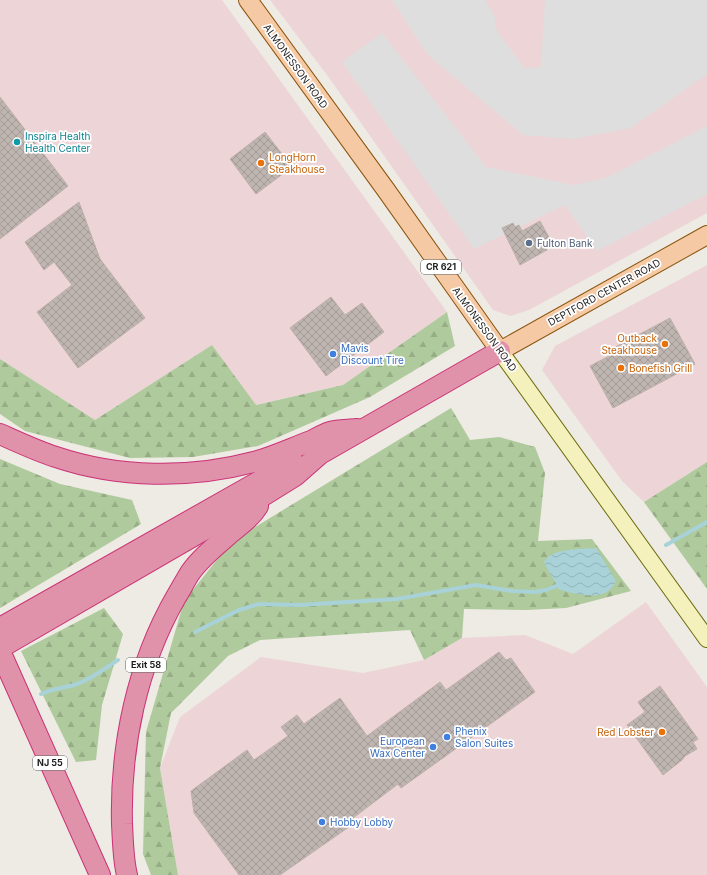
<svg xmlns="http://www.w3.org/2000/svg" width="707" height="875" font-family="Inter,sans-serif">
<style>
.commercial{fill:#edd5d7}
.forest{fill:url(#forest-firs)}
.parking{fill:#dedede}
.water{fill:url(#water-waves)}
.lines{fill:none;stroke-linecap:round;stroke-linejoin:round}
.stream{stroke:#a8d2d8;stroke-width:4}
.building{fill:url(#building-cross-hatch);stroke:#beafa8}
.secondary-casing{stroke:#6c6c0e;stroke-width:18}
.primary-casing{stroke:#8b540c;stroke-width:20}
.highway-casing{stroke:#cb3277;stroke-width:22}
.secondary{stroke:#f4f1bc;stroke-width:16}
.primary{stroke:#f4c9a3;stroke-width:18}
.highway{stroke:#df92a9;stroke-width:20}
.culture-dot{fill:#0f9aa8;stroke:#fff;stroke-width:1.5}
.food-dot{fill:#e8710a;stroke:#fff;stroke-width:1.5}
.service-dot{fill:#5c6f8a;stroke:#fff;stroke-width:1.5}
.shop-dot{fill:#3f7fe0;stroke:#fff;stroke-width:1.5}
.labels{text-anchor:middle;stroke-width:3.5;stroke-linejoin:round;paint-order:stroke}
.shield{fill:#fff;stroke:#626262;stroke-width:1}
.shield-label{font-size:9px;font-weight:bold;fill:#1e1e1e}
.street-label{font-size:10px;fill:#1e1e1e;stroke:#fff}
.culture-label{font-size:10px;fill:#0d838f;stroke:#fff;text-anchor:start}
.food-label{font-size:10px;fill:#c56008;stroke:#fff;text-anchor:start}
.service-label{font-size:10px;fill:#4e5e75;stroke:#fff;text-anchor:start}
.shop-label{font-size:10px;fill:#366cbe;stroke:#fff;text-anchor:start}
</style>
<defs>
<pattern id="forest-firs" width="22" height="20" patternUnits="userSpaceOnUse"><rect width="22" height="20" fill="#afca9c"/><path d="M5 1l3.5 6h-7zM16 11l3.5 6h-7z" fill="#96ad86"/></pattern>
<pattern id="water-waves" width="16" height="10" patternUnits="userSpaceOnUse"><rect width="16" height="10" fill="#a8d2d8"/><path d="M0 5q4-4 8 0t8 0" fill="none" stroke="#90b4b9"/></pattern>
<pattern id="building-cross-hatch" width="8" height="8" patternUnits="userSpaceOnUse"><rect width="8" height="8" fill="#beb5b1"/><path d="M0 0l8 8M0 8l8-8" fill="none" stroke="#a39b98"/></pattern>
</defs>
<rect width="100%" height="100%" fill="#eeeae4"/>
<!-- commercial -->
<g class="commercial">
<polygon points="0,0 222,0 447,312 343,385 255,405 212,345 95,420 0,359"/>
<polygon points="270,0 707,0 707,213 529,310 510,316 493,310 327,75"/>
<polygon points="707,265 707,462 644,502 622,481 542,370 555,346"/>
<polygon points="646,602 707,687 707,875 178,875 160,768 180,717 261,657 363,673 424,660 462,638 525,635 573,654"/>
</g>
<!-- forest -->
<g class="forest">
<polygon points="447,312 455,346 370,397 258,446 193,457 130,458 25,431 0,414 0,359 95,420 212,345 256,405 343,385"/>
<polygon points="451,408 470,440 499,437 535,447 545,473 538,541 592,539 631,591 566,608 526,610 464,609 462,638 424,660 410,630 260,640 228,656 171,713 160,768 178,875 151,875 143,854 146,732 184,601 232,541"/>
<polygon points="0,459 60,484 132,500 141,524 0,608"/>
<polygon points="707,462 707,589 644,502"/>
<polygon points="104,608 123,634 102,705 96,760 76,762 21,651"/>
</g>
<!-- parking -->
<g class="parking">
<polygon points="392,0 485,0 494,14 497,31 524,68 541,67 545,0 707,0 707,74 631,128 573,139 523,135 428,55"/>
<polygon points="382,33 486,167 573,185 606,178 707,126 707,194 597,251 565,205 474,249 342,62"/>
</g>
<!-- water -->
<path class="water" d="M596,548l20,33c-2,4 -5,8 -8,10 -11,9 -38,2 -50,-2 -3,-10 -10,-17 -14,-27 7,-14 37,-13 52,-14z"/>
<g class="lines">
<!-- stream -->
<g class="stream">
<polyline points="666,545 707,522"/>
<polyline points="195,632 239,610 259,604 299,605 397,599 476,585 512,591 535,592 546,590 561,584"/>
<path d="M41,694c11,-5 22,-6 33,-9 16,-5 30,-16 44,-25"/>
</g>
</g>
<!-- building -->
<g class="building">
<polygon points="0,97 68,186 0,239"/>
<polygon points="265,132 292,167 256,194 230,159"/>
<polygon points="79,202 100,259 145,318 78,368 37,312 72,285 54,262 44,270 25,242"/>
<polygon points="540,221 551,241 545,245 547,250 520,265 502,228 513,223 515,227 519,225 522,231"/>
<polygon points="331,297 345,315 362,303 384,332 326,376 290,328"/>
<polygon points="670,318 695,364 613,408 590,366 611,355 608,351"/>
<polygon points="499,652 506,660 511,658 535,692 401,788 398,784 353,818 356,822 280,875 239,875 194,813 191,791 247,750 254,760 288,736 281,727 297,715 304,724 340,698 367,736 440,682 446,690"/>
<polygon points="660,686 698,739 693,742 697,749 685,756 682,760 663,775 627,725 645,712 638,702"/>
</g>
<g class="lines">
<defs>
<polyline id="secondary" points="500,351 707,639"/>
<polyline id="primary" points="248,0 386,190 500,351 707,235"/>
<g id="highway">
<path d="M0,434c18,8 37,17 56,23 62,21 134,22 198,5 19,-5 38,-14 57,-21 6,-3 12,-7 19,-9 8,-2 19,-2 27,-3"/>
<polyline points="0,628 288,465 294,463"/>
<polyline points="0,648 266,494 295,476 320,454 500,351"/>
<polyline points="0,651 100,875"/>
<path d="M127,875c-4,-16 -4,-34 -5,-51 -2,-78 15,-159 54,-227 5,-8 9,-16 14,-24 11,-16 28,-29 43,-42 10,-8 19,-15 25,-25"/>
</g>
</defs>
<!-- secondary casing -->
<use href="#secondary" class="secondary-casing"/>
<!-- primary casing -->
<use href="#primary" class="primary-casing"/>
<!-- highway casing -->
<use href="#highway" class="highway-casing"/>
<!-- secondary -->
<use href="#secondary" class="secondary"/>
<!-- primary -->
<use href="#primary" class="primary"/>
<!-- highway -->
<use href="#highway" class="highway"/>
</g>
<!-- markers -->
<circle class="culture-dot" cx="17" cy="142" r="4"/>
<g class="food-dot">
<circle cx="261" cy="163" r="4"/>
<circle cx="665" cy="344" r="4"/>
<circle cx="621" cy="368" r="4"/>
<circle cx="662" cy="732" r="4"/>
</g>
<circle class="service-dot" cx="529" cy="243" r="4"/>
<g class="shop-dot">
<circle cx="333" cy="354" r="4"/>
<circle cx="447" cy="737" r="4"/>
<circle cx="433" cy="747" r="4"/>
<circle cx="322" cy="822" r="4"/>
</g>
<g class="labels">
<!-- shield labels -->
<g class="shield">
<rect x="421" y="260" width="40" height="14" rx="3"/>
<rect x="126" y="658" width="40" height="14" rx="3"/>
<rect x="33" y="756" width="34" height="14" rx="3"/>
</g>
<g class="shield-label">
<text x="441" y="270">CR 621</text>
<text x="146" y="668">Exit 58</text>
<text x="50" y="766">NJ 55</text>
</g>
<!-- street labels -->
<g class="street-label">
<text transform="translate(296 66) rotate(54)" y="4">ALMONESSON ROAD</text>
<text transform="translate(604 292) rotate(-29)" y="4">DEPTFORD CENTER ROAD</text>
<text transform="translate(485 329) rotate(54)" y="4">ALMONESSON ROAD</text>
</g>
<!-- culture labels -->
<g class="culture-label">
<text x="25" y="140">Inspira Health<tspan x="25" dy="12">Health Center</tspan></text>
</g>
<!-- food labels -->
<g class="food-label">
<text x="269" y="161">LongHorn<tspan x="269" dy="12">Steakhouse</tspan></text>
<text x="657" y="342" text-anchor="end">Outback<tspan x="657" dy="12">Steakhouse</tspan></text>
<text x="629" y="372">Bonefish Grill</text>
<text x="654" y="736" text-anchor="end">Red Lobster</text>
</g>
<!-- service labels -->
<g class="service-label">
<text x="537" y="247">Fulton Bank</text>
</g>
<!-- shop labels -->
<g class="shop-label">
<text x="341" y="352">Mavis<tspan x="341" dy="12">Discount Tire</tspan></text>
<text x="455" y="735">Phenix<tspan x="455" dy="12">Salon Suites</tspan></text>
<text x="425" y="745" text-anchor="end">European<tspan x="425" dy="12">Wax Center</tspan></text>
<text x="330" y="826">Hobby Lobby</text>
</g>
</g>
</svg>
